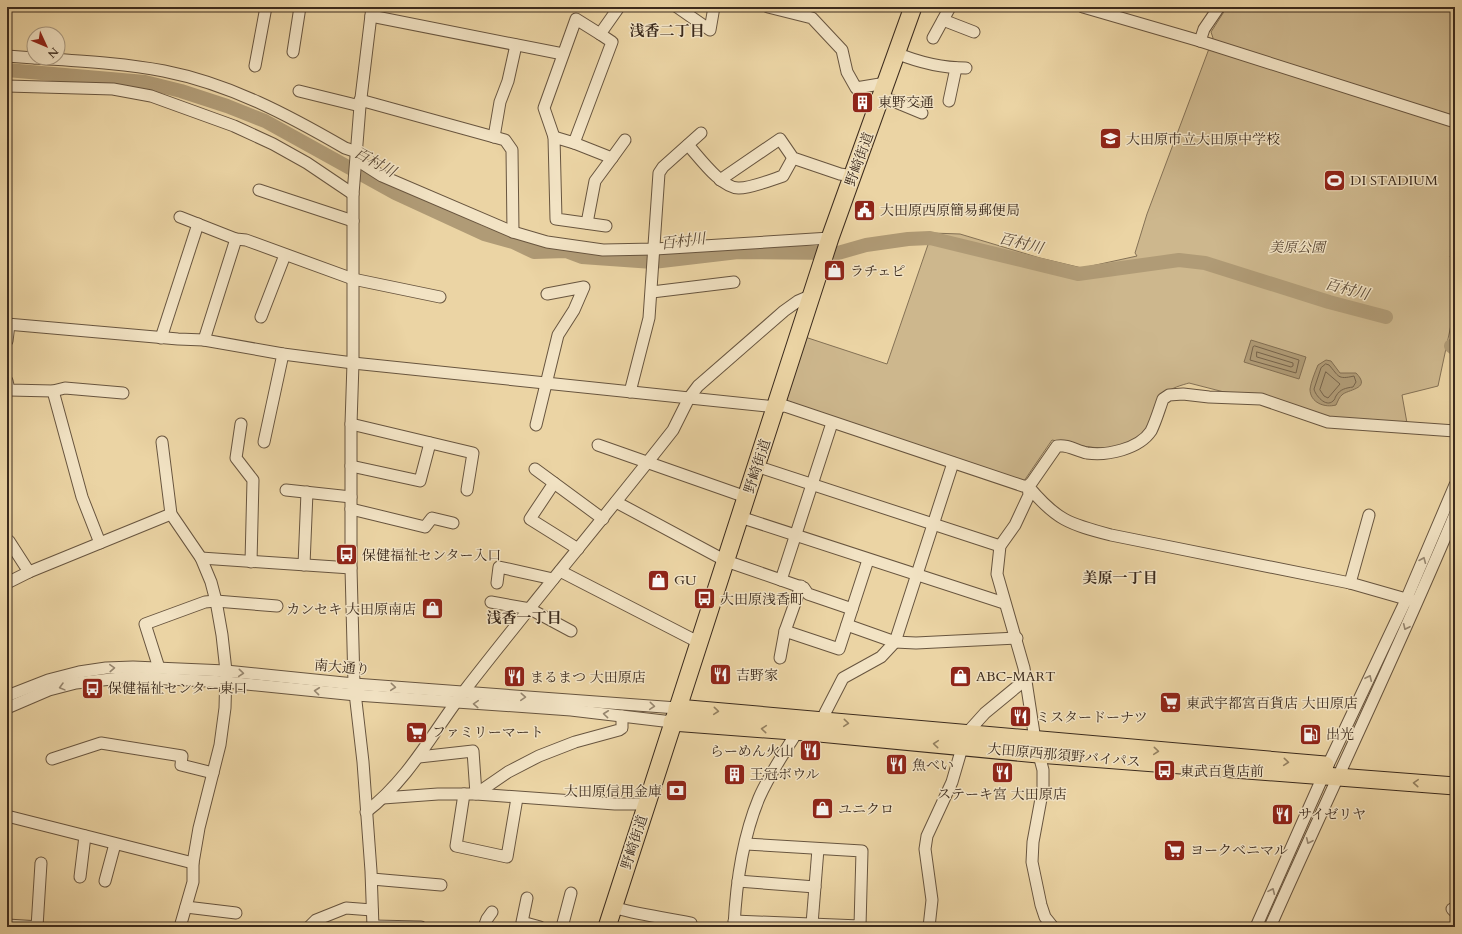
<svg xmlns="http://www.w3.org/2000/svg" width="1462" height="934" font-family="Cardo,'Noto Serif JP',serif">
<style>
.green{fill:#cdb78d;stroke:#847155}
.water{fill:#b09b76;stroke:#826e52}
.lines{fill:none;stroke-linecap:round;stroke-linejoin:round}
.shore{stroke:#76634a;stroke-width:1}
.river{stroke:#b09b76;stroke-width:14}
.minor-casing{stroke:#68553f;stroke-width:13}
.highway-casing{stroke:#3c2b1d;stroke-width:19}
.minor{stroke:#f2e3c4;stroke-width:11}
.highway{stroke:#ebd4a4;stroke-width:17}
.oneway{stroke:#978770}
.oneway2{stroke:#948060}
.labels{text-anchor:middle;stroke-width:3;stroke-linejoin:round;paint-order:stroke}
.poi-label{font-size:14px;fill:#3c2b1d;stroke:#f2e3c4;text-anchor:start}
.street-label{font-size:14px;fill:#3c2b1d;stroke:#f2e3c4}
.park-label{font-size:14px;font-style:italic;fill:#594733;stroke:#f2e3c4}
.neighbourhood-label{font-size:15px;font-weight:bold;fill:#3c2b1d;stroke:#f2e3c4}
.water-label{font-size:15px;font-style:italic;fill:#594733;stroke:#f2e3c4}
</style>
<rect width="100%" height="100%" fill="#ebd4a4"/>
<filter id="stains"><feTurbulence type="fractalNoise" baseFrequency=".005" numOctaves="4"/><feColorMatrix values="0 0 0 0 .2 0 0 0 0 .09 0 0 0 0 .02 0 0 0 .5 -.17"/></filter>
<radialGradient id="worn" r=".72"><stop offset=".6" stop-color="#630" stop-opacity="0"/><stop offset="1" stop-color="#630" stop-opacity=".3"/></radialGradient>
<!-- green -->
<path class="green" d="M1227,7h228v240l-5,10 5,3v46l-17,80 -36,9 5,28 -78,-4 -140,-36c-7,2 -18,5 -23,10 -9,10 -13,26 -21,37 -23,28 -64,16 -93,10l-28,41h-5l-234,-81 20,-63 82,27 45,-131 28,1 80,24 42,10 55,-12 -2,-3 12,-39 66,-176 -2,-6z"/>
<!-- water -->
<g class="water">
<polygon points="1251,340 1306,357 1299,379 1244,362"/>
<path d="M1326,360l5,1 9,12h16c15,15 -5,16 -13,21 -4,3 -5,7 -7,11 -11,3 -26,-2 -26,-16 1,-7 5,-17 8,-24z"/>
</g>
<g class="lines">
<!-- shore -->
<g class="shore">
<polygon points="1255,346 1299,360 1296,373 1250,360 1253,347"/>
<polygon points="1257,352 1293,363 1293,366 1291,367 1257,357"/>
<path d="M1326,364l3,1c10,11 8,15 25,11l2,6 -3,5c-7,1 -13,2 -17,9 -1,1 -1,4 -3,5 -7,7 -18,-6 -19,-12l7,-21z"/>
<polygon points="1326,372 1340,384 1328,398 1324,396 1320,390"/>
</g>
<!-- river -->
<g class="river">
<polyline points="7,70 145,82 181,91 227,106 265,121 395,193 484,234 513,242 534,252 566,251 582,257 653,262 738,252 838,253 866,245 908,239 930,238 1078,274 1179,260 1205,263 1329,302 1386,317"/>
<polyline points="1451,346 1455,349"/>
</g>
<defs>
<g id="minor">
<polyline points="372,7 360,106 353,194 353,363 351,424 351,568 354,684 363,762 371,871 373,927"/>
<polyline points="677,7 710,30 714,7"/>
<polyline points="768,7 812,18 842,50 847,72 856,88 886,83"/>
<polyline points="1083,7 1200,41 1455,122"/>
<polyline points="371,16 563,54"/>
<polyline points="943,20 974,32"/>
<polyline points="933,38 950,7"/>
<polyline points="1200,41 1204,29 1219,7"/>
<polyline points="293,52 300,7"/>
<path d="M896,53c22,9 46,15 70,15"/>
<polyline points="7,56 34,58"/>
<path d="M35,58c43,3 87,5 129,13 66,13 124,44 181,77l12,4"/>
<polyline points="255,66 266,7"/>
<polyline points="7,86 113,89 151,96 234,126 273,144 307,163 353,194"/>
<polyline points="299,91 360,106"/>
<polyline points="881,96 922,113"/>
<polyline points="360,100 505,140 512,150 513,232"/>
<polyline points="949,101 956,68"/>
<polyline points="494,137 500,102 508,81 516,45"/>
<polyline points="554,137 544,108 576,19 600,34"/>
<polyline points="574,143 612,158 595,181 587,223"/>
<path d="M688,145c11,12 34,44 51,43 12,0 32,-8 44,-12l10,-18"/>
<polyline points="612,158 625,140"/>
<polyline points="357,160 382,176 513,232 547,242 603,250 655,249 830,238"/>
<polyline points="720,180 780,139 793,158 840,174 853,176"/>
<polyline points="259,190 353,221"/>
<polyline points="180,217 236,239 246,240 353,279 440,297"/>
<polyline points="606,226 556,219 554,137 574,143 612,42 600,34 619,7"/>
<polyline points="652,292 734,282"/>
<polyline points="261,317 285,255"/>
<path d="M7,324l171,15 26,1 79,14 70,9 423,44 9,-1 238,80h5l4,-4 25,-36c10,-2 20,5 30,7 20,3 52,-4 64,-22 5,-10 8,-21 12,-32l6,-4 14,-1 26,3 52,2 67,23 127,9"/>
<polyline points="161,338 198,224"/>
<polyline points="204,340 236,239"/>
<polyline points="7,341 9,324"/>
<polyline points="7,381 9,390 53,391 65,388 123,393"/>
<polyline points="53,391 82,497 100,543"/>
<polyline points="630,392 649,318 659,173 663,167 701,133"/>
<polyline points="241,424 236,458 253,480 251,562"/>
<polyline points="351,424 473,453 467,490"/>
<polyline points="536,425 558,335 574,310 584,287 547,294"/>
<polyline points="162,442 171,514 201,558 211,582 216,601 222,635 226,671 225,708 220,745 199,828 193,863 193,882 180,927"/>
<polyline points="264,442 283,354"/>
<polyline points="598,445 746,497"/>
<polyline points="351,466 420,481 430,443"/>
<polyline points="756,466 1000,546"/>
<polyline points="535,469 603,519"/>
<polyline points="554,483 530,519 578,549"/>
<polyline points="1028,486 1029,495 1015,525 1000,546 997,574 1024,668 1035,740 1043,770 1043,788 1033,842 1032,862 1041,905 1045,917 1053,927"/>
<path d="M1028,486c28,34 41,38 83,49l239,48 63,18"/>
<polyline points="286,490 351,497"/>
<polyline points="616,502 726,561 804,588 808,594 852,609"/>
<polyline points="351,509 425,527 432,518 453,523"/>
<polyline points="740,517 1004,603"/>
<polyline points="9,541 29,572"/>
<polyline points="201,558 351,568"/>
<polyline points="304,565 307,492"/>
<polyline points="560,571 698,642"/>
<polyline points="781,580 832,423"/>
<polyline points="7,583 29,572 171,514"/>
<polyline points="497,583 499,567 553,579"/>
<polyline points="1350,583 1369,515"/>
<polyline points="491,602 530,609 571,631"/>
<polyline points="847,625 895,642 916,643 1017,638"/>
<polyline points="785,631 839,649 868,560"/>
<polyline points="780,658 785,631 801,586"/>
<polyline points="159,668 145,624 205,602 216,601 277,606"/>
<polyline points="7,696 48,680 79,672 106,668 133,667 226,671 354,684 677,708"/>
<polyline points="7,708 49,690 76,683 129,677 226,682 356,695 571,710 672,722"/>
<polyline points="824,721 825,713 843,678 881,657 895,642 953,463"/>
<polyline points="419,757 473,751 476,794 615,804 646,804"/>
<polyline points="52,759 101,743 182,756 181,765 213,773"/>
<polyline points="464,794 456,846 507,857 517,798"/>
<polyline points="383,798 438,794 476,794 508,772 539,756 575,742 619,730 622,728 622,716"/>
<path d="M366,812c44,-34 66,-79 99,-122 68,-88 140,-173 208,-260l16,-32 9,-12 86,-75 14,-10 14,-6"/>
<polyline points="7,816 193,863"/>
<polyline points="80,877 85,836"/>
<polyline points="372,879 441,885"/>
<polyline points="105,881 115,844"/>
<polyline points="738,881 815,887"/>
<polyline points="527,898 522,922 540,927"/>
<polyline points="186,907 236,913"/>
<path d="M613,907c25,8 51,10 78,16"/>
<polyline points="1452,909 1455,912"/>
<polyline points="734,921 860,926 862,851 746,844"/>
<polyline points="812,924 818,849"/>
<polyline points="7,925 40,927"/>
<polyline points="373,926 421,927"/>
<polyline points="37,927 41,863"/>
<polyline points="309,927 316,920 346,908 372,910"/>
<polyline points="484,927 487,919 492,912"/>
<polyline points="562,927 571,893"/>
<path d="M734,927c2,-43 8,-88 25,-129 10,-23 25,-45 38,-66"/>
<polyline points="929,927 932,900 925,849 927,836 952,782 966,734 985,713 1025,680"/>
<polyline points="1256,927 1328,765 1406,600 1455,485"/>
<path d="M1270,927c61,-138 127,-274 185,-413"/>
</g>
<g id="highway">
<polyline points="677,708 1325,765"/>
<polyline points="672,722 819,733 1038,754 1455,786"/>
<polyline points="607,927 830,238 913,7"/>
</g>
</defs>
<!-- minor casing -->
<use href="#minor" class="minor-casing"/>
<!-- highway casing -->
<use href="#highway" class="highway-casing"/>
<!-- minor -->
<use href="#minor" class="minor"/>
<!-- highway -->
<use href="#highway" class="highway"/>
</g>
<!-- one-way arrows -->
<defs><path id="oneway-chevron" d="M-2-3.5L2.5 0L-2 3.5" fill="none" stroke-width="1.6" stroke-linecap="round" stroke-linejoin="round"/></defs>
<g class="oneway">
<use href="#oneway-chevron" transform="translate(1423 560) rotate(-67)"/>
<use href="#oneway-chevron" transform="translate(1406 627) rotate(115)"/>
<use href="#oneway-chevron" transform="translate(112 668) rotate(-3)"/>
<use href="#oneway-chevron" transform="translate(241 673) rotate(5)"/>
<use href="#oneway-chevron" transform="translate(1369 678) rotate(-65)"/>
<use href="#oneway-chevron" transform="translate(62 687) rotate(165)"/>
<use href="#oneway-chevron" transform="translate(393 687) rotate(5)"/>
<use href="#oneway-chevron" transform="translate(317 691) rotate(-174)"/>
<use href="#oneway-chevron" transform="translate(523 697) rotate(4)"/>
<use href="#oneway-chevron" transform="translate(476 704) rotate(-176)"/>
<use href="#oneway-chevron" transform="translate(652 706) rotate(5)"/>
<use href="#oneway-chevron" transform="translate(606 714) rotate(-174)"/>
<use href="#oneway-chevron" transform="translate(1309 841) rotate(115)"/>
<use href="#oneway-chevron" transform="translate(1272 891) rotate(-66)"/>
</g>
<g class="oneway2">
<use href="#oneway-chevron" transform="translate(716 711) rotate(5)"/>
<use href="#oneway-chevron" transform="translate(846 723) rotate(5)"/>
<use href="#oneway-chevron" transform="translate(764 729) rotate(-175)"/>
<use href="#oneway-chevron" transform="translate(936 744) rotate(-175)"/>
<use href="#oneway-chevron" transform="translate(1156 751) rotate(5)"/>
<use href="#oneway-chevron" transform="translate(1286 762) rotate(5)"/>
<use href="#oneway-chevron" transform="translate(1416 783) rotate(-176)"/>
</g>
<!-- icons -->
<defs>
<symbol id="building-square" viewBox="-11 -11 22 22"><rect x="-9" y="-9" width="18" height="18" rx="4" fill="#8f2418" stroke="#f2e3c4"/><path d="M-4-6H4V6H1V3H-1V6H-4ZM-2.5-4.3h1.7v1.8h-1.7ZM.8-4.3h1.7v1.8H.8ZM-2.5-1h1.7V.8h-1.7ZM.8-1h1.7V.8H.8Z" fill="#fff"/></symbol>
<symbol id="school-square" viewBox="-11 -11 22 22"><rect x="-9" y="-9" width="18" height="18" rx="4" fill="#8f2418" stroke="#f2e3c4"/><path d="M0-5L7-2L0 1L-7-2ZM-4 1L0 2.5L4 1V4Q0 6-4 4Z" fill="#fff"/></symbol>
<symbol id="stadium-square" viewBox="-11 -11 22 22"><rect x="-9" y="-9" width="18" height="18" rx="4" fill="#8f2418" stroke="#f2e3c4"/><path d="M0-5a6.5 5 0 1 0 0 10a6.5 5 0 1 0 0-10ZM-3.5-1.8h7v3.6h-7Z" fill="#fff"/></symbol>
<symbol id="civic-square" viewBox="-11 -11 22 22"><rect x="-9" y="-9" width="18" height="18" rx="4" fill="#8f2418" stroke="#f2e3c4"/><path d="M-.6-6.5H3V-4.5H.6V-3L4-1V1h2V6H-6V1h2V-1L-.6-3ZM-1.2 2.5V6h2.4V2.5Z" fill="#fff"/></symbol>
<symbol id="shop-square" viewBox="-11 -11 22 22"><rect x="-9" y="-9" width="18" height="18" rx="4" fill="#8f2418" stroke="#f2e3c4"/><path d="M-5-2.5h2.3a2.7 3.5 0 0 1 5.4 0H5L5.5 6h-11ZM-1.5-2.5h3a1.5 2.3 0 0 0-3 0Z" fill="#fff"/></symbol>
<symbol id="bus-square" viewBox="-11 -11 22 22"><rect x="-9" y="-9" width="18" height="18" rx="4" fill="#8f2418" stroke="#f2e3c4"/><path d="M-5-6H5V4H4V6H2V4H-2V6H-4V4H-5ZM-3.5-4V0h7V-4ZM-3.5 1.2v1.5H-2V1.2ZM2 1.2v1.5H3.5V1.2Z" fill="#fff"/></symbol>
<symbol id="restaurant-square" viewBox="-11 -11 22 22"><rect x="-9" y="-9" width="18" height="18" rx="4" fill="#8f2418" stroke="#f2e3c4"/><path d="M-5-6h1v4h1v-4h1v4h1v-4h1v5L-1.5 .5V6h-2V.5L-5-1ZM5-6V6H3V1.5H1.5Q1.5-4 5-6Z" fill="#fff"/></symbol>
<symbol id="supermarket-square" viewBox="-11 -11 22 22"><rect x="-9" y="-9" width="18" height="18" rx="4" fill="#8f2418" stroke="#f2e3c4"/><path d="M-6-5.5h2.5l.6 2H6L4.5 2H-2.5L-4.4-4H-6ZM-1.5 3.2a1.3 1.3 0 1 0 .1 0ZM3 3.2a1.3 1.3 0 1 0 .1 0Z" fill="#fff"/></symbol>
<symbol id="fuel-square" viewBox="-11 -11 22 22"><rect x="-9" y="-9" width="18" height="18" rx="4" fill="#8f2418" stroke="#f2e3c4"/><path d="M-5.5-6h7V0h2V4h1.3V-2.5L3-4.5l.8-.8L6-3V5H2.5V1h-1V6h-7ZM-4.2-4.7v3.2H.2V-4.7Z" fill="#fff"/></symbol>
<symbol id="bank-square" viewBox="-11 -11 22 22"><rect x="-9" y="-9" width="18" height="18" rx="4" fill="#8f2418" stroke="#f2e3c4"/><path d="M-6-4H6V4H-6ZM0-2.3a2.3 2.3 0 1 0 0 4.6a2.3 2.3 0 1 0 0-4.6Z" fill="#fff"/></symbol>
</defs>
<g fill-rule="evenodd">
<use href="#building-square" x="850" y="90" width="25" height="25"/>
<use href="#school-square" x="1098" y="126" width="25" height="25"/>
<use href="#stadium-square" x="1322" y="168" width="25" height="25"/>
<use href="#civic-square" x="852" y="198" width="25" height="25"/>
<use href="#shop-square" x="822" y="258" width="25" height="25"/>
<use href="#bus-square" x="334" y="542" width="25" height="25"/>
<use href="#shop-square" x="646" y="568" width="25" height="25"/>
<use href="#bus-square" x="692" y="586" width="25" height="25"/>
<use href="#shop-square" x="420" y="596" width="25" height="25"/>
<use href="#restaurant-square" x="708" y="662" width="25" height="25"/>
<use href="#shop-square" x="948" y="664" width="25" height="25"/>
<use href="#restaurant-square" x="502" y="664" width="25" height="25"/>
<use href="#bus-square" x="80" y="676" width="25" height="25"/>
<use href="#supermarket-square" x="1158" y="690" width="25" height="25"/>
<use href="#restaurant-square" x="1008" y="704" width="25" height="25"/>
<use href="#supermarket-square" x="404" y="720" width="25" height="25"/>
<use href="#fuel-square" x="1298" y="722" width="25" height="25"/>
<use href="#restaurant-square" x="798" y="738" width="25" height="25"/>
<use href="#restaurant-square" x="884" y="752" width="25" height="25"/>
<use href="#bus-square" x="1152" y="758" width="25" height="25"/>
<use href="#restaurant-square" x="990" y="760" width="25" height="25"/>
<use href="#building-square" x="722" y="762" width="25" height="25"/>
<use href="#bank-square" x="664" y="778" width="25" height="25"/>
<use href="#shop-square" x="810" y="796" width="25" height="25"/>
<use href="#restaurant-square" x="1270" y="802" width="25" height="25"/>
<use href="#supermarket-square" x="1162" y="838" width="25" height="25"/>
</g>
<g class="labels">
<!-- poi labels -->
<g class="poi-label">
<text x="878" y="107">東野交通</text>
<text x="1126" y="144">大田原市立大田原中学校</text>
<text x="1350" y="185">DI STADIUM</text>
<text x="880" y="215">大田原西原簡易郵便局</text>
<text x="850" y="276">ラチェピ</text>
<text x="362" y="560">保健福祉センター入口</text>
<text x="674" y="585">GU</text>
<text x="720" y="604">大田原浅香町</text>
<text x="416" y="614" text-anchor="end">カンセキ 大田原南店</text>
<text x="736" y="680">吉野家</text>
<text x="976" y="681">ABC-MART</text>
<text x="530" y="682">まるまつ 大田原店</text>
<text x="108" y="693">保健福祉センター東口</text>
<text x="1186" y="708">東武宇都宮百貨店 大田原店</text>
<text x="1036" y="722">ミスタードーナツ</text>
<text x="432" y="737">ファミリーマート</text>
<text x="1326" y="739">出光</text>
<text x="794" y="756" text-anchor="end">らーめん火山</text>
<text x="912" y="770">魚べい</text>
<text x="1180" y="776">東武百貨店前</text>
<text x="750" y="779">王冠ボウル</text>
<text x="662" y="796" text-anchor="end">大田原信用金庫</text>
<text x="1002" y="799" text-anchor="middle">ステーキ宮 大田原店</text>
<text x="838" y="814">ユニクロ</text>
<text x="1298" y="819">サイゼリヤ</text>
<text x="1190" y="855">ヨークベニマル</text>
</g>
<!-- street labels -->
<g class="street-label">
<text transform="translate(859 159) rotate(-70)" y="5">野崎街道</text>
<text transform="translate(757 466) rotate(-72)" y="5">野崎街道</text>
<text transform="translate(342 667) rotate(5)" y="5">南大通り</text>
<text transform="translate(1064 755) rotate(5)" y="5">大田原西那須野バイパス</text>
<text transform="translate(634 842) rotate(-72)" y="5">野崎街道</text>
</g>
<!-- park labels -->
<g class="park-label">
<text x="1297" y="252">美原公園</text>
</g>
<!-- neighbourhood labels -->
<g class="neighbourhood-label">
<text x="667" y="36">浅香二丁目</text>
<text x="1120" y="583">美原一丁目</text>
<text x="524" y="623">浅香一丁目</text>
</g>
<!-- water labels -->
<g class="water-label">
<text transform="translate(375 162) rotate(29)" y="5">百村川</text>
<text transform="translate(683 241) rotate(-7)" y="5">百村川</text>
<text transform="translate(1021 243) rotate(14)" y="5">百村川</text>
<text transform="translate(1347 289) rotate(15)" y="5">百村川</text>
</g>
</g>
<!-- margin -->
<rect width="1462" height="934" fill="none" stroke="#ebd4a4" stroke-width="24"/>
<rect x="8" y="8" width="1446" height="918" fill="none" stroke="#3c2b1d" stroke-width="2"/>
<rect x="12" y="12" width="1438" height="910" fill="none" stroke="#3c2b1d"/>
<!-- north arrow -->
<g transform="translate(46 46) rotate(134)"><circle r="19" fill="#f2e3c4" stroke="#a99981"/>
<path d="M0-3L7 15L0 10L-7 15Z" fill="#8f2418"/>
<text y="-6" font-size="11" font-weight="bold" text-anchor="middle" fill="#3c2b1d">N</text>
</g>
<rect width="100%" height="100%" filter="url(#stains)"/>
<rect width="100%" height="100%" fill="url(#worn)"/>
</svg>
